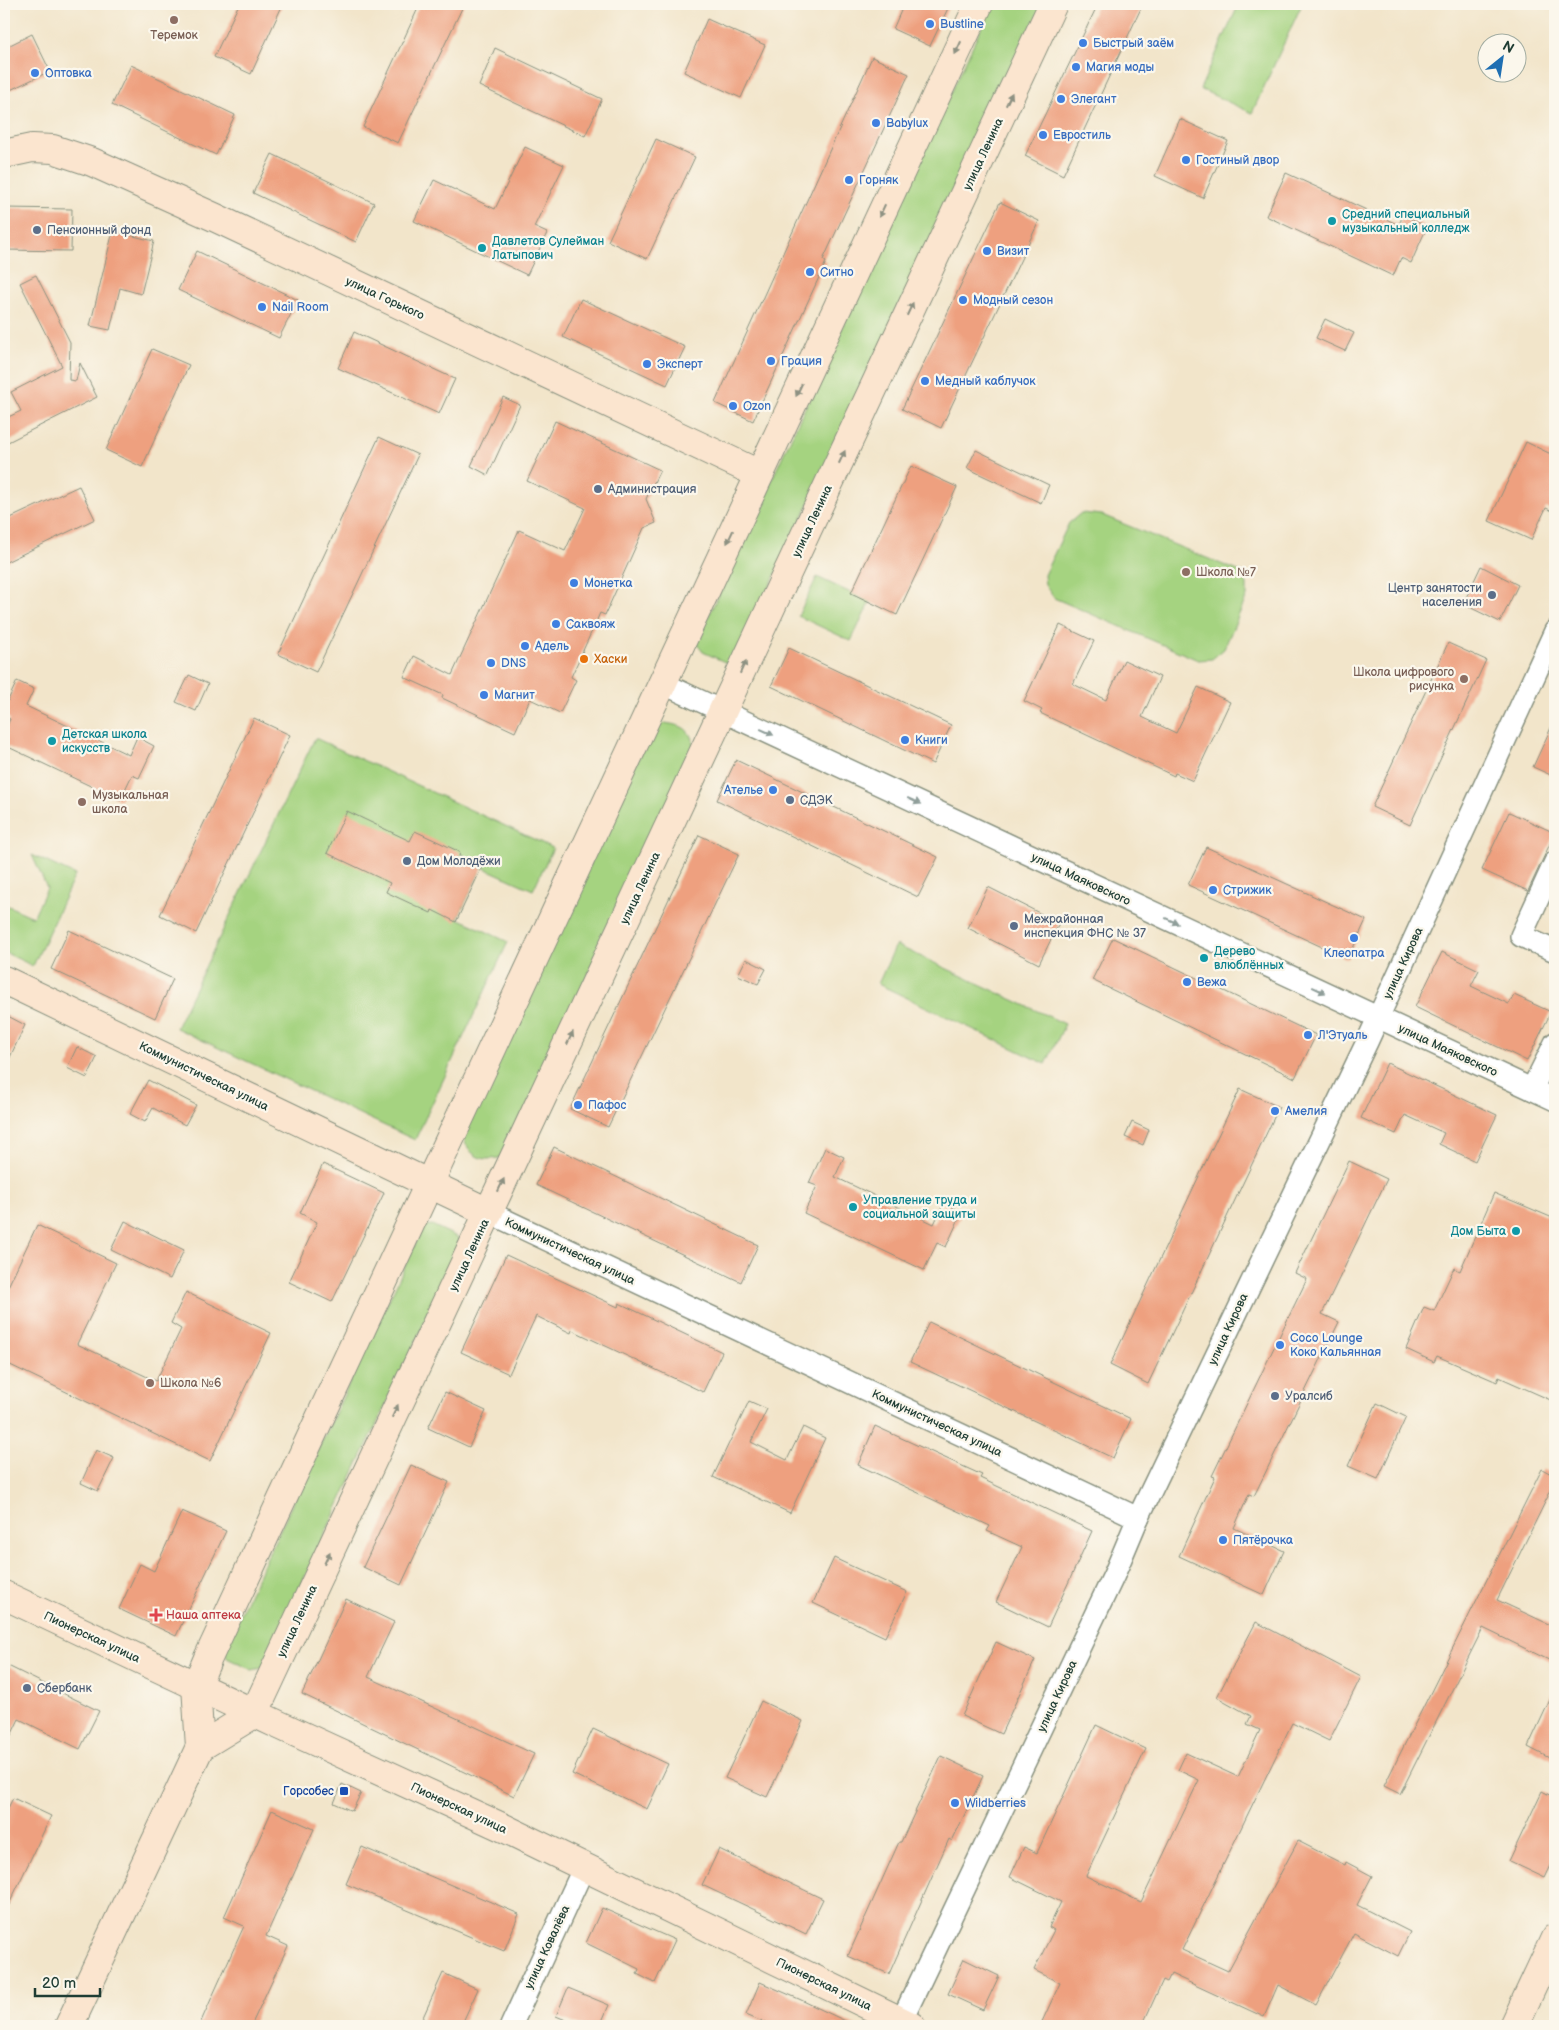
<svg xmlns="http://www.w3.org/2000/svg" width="1559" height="2030" font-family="'Balsamiq Sans',sans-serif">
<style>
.green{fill:#a5d380;stroke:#62885a}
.building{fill:#eea07f}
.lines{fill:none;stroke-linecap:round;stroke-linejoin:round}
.street-casing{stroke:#88917f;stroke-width:24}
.secondary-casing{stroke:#88917f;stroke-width:30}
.street{stroke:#fff;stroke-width:21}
.secondary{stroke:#fbe5cf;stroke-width:28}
.oneway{fill:#8d9182}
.oneway2{fill:#8f9e9a}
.education-dot{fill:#8d6e63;stroke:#fbf7ec;stroke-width:2}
.shop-dot{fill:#3f7fe0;stroke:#fbf7ec;stroke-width:2}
.culture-dot{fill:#0f9aa8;stroke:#fbf7ec;stroke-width:2}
.service-dot{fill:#5c6f8a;stroke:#fbf7ec;stroke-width:2}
.food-dot{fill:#e8710a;stroke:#fbf7ec;stroke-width:2}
.health-dot{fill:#e0444e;stroke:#fbf7ec;stroke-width:2}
.transit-dot{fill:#1a4fb4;stroke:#fbf7ec;stroke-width:2}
.labels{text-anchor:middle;stroke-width:4.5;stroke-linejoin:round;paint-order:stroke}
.shop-label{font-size:12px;fill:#366cbe;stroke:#fbf7ec;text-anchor:start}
.education-label{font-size:12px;fill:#785e54;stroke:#fbf7ec;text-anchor:start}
.street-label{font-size:12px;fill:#1f3d34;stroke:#fbf7ec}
.culture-label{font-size:12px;fill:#0d838f;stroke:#fbf7ec;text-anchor:start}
.service-label{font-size:12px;fill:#4e5e75;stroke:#fbf7ec;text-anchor:start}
.food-label{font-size:12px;fill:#c56008;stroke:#fbf7ec;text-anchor:start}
.health-label{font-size:12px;fill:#be3a42;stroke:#fbf7ec;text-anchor:start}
.transit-label{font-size:12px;fill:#164399;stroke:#fbf7ec;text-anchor:end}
</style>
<rect width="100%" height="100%" fill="#fbf7ec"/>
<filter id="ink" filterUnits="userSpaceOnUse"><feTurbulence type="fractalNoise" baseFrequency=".02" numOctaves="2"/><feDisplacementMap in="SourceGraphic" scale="10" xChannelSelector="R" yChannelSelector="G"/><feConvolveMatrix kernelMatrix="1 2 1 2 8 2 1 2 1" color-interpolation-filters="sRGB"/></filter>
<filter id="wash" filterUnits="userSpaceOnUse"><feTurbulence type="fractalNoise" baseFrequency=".0096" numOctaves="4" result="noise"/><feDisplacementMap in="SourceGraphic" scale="20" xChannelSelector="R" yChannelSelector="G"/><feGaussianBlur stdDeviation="1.12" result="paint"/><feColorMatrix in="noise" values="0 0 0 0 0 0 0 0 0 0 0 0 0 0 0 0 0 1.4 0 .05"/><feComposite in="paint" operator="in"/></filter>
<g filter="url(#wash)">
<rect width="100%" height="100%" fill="#f2e5ca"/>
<!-- green -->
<g class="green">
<polygon points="992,4 1047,4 734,661 727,663 703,652 696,643"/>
<polygon points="1239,4 1302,4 1252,113 1200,89"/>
<polygon points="1081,513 1102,515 1243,573 1247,585 1247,596 1224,649 1212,659 1198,660 1054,598 1045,585 1044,575 1069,523"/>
<polygon points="817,577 870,602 851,641 798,616"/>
<path d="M665,723c19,3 25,5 29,24l-191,410c-22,5 -32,1 -40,-20l189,-408z"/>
<polygon points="315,738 553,848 533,890 482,867 458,918 508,942 415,1140 176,1028"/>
<polygon points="32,855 75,875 33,966 4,952 4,904 33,917 47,888"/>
<polygon points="896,945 1065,1024 1046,1064 878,984"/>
<polygon points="432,1225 459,1238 461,1245 262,1668 252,1670 227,1658 224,1648 424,1226"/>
</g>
<g id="blocks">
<!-- building -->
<g class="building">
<polygon points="239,4 283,4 251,74 214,57"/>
<polygon points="420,4 464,4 398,143 363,127"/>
<polygon points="904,4 950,4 930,46 893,29"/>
<polygon points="1098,4 1143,4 1063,175 1025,156"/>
<polygon points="707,19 765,45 741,98 684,72"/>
<polygon points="32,34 50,71 4,93 4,48"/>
<polygon points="495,48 602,99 585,136 479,86"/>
<polygon points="872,57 909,74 823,260 826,262 753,421 715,403"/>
<polygon points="131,65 235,115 216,155 112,105"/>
<polygon points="1180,119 1228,141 1203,198 1155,176"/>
<polygon points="656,139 695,157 647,259 608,241"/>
<polygon points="525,147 564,165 534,227 547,233 527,275 414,221 434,180 495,209"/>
<polygon points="272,154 374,203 356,242 253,193"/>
<polygon points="1286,173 1399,225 1403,215 1427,227 1411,263 1401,258 1393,276 1266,216"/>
<polygon points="1000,202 1039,221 941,428 902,409"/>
<polygon points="4,208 72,209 71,251 4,250"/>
<polygon points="113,231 154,241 141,294 120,288 110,330 90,326"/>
<polygon points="197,251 298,300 279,338 178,290"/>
<polygon points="36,275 70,342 69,380 76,381 80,363 97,397 4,444 4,419 21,411 11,392 62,366 20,283"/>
<polygon points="581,299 685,347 667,385 563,337"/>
<polygon points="1325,319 1354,333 1345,351 1316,338"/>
<polygon points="354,332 455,379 439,414 338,368"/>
<polygon points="152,349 189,365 142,467 106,450"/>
<polygon points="503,397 520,405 488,475 471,466"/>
<polygon points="555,421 660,470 646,499 656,523 644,528 605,615 600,613 571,677 576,680 560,713 530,699 515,732 442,698 443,695 404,677 414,656 452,675 519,530 565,551 585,508 527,481"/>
<polygon points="379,437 418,455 316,672 278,654"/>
<polygon points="1526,442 1555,456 1555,512 1546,508 1531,540 1489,521"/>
<polygon points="976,450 1049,485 1041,503 967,468"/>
<polygon points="911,466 957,487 897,615 851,593"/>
<polygon points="79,486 95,519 4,563 4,521"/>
<polygon points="1481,566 1518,585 1500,622 1463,604"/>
<polygon points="1060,625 1094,641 1073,684 1106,700 1124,660 1160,677 1142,717 1176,733 1198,687 1230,702 1193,781 1175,773 1174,776 1040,713 1042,710 1024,701"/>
<polygon points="1448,643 1486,660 1410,825 1372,807"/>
<polygon points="789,648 951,725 933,764 771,686"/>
<polygon points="189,675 208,684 196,711 176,702"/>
<polygon points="17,681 34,689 26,706 129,755 137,737 154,746 139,778 132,775 120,800 4,745 4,733 10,719 4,716 4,709"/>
<polygon points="254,718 290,735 196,933 160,915"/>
<polygon points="1555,719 1555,777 1533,767"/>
<polygon points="736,760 938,857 918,897 717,800"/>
<polygon points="347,811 410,841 415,831 460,852 459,856 482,867 456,922 432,910 431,913 386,892 390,883 327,853"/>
<polygon points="1509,812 1555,833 1528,891 1482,870"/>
<polygon points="699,835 739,854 608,1127 570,1109"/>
<polygon points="1206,847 1366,920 1348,959 1188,885"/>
<polygon points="988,887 1059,923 1039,964 968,928"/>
<polygon points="69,930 173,979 155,1018 51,969"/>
<polygon points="1113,938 1316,1035 1295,1078 1092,980"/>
<polygon points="1442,952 1479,970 1471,986 1509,1004 1514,995 1551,1012 1527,1061 1415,1007"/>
<polygon points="746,959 766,969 758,984 738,975"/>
<polygon points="4,1014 25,1025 4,1070"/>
<polygon points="77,1047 97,1057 87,1078 67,1068"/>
<polygon points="1387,1063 1497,1115 1475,1161 1439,1144 1444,1133 1405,1115 1396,1134 1361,1118"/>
<polygon points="148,1080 196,1105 185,1125 153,1108 145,1122 130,1114"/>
<polygon points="1240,1089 1279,1107 1148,1384 1110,1365"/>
<polygon points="1132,1122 1149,1130 1143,1145 1125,1137"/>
<polygon points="554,1147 758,1245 741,1282 536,1185"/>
<polygon points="825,1148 844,1157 835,1177 934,1224 944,1203 962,1212 946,1247 937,1243 924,1270 804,1213 817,1186 809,1183"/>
<polygon points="1349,1161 1387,1179 1322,1314 1339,1322 1254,1496 1249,1494 1234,1528 1284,1551 1264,1595 1179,1556 1215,1477 1212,1476 1307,1279 1295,1273"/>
<polygon points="323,1164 384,1193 332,1302 289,1282 317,1222 300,1213"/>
<polygon points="1494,1193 1555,1219 1555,1402 1499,1377 1497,1382 1437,1356 1434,1362 1406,1349 1424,1307 1434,1311 1454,1268 1460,1271"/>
<polygon points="125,1221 184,1250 170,1279 111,1250"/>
<polygon points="37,1225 116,1263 77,1344 156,1381 181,1329 171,1323 186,1292 271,1333 210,1461 4,1362 4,1295"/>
<polygon points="506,1255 618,1307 619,1303 722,1352 703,1392 572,1330 571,1333 536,1316 509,1374 461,1352"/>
<polygon points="929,1322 1131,1419 1113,1458 910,1362"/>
<polygon points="445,1392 486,1411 469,1447 428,1428"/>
<polygon points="749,1401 767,1409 751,1442 787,1460 803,1427 825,1438 790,1513 713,1477"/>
<polygon points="1377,1403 1406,1417 1378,1479 1348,1466"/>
<polygon points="875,1426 982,1475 980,1478 1092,1531 1048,1627 996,1602 1022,1547 987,1531 990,1526 858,1465"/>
<polygon points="96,1450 114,1458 98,1491 81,1483"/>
<polygon points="411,1465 449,1482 401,1585 363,1567"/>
<polygon points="1542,1469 1555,1476 1555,1482 1497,1600 1555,1627 1555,1663 1483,1628 1400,1794 1384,1786"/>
<polygon points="182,1511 226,1531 176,1636 119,1609 140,1564 154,1571"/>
<polygon points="834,1558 907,1592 885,1637 813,1603"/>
<polygon points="346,1599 394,1622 368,1677 534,1754 514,1796 302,1694"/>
<polygon points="1256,1622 1361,1677 1329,1741 1292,1723 1182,1950 1228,1971 1298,1841 1345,1865 1346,1862 1372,1876 1357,1905 1410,1932 1398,1956 1354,1933 1316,2005 1278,1985 1264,2017 1171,1974 1167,1982 1163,1980 1142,2026 1040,2026 1060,1983 1034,1970 1054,1930 1049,1927 1061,1902 1010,1877 1024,1847 1037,1853 1096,1725 1146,1749 1086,1876 1141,1902 1199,1780 1178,1770 1186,1753 1238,1777 1260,1730 1247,1724 1251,1716 1217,1697"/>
<polygon points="996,1642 1035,1660 1001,1734 962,1716"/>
<polygon points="4,1664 99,1711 80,1749 19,1719 4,1750"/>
<polygon points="1555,1689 1555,1761 1528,1747"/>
<polygon points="761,1701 803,1721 767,1797 725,1778"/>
<polygon points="593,1729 668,1764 647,1809 572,1774"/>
<polygon points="941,1756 983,1776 952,1841 949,1839 889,1974 848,1956 899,1842 901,1842"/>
<polygon points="342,1784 361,1793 352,1811 334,1803"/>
<polygon points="1542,1791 1555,1798 1555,1857 1545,1878 1509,1861"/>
<polygon points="13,1798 51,1816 4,1915 4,1816"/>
<polygon points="272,1810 314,1829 266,1936 288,1946 251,2026 199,2026 244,1926 224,1917"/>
<polygon points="362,1847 519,1914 504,1951 346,1884"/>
<polygon points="719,1849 823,1899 806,1934 702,1885"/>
<polygon points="602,1908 675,1940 655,1983 637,1974 639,1969 586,1943"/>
<polygon points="964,1959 999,1976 983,2010 948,1994"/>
<polygon points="443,1973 478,1989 461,2026 419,2026"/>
<polygon points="760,1982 799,1999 856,2026 772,2026 746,2015"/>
<polygon points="568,1988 609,2005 600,2026 580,2026 556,2016"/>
</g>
</g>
</g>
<g filter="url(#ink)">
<use href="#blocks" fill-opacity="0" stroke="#88917f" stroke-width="1"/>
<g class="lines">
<defs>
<g id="street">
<polyline points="662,683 1555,1100"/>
<polyline points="1555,862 1521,936 1555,951"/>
<polyline points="1532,1089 1555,1043"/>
<polyline points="488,1212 1138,1518"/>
<polyline points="511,2026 584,1867"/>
<polyline points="899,2026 1114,1575 1138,1518 1367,1042 1555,631"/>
</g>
<g id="secondary">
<polyline points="4,154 32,148 53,149 92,162 214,217 759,474"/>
<polyline points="4,980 488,1212"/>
<polyline points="4,1595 277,1724 506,1829 911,2026"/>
<polyline points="200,1747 196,1686 208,1658 979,4"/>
<polyline points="69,2026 200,1747 254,1714 1053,4"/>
<polyline points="1514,2026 1555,1938"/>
</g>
</defs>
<!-- street casing -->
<use href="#street" class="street-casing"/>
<!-- secondary casing -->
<use href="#secondary" class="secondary-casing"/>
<!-- street -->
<use href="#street" class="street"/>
<!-- secondary -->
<use href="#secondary" class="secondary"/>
</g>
<!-- one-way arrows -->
<defs><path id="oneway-solid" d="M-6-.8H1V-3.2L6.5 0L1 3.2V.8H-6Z" transform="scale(1.25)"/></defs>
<g class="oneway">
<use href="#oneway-solid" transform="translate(958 48) rotate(115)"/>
<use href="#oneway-solid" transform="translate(1009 99) rotate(-65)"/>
<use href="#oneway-solid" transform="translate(882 211) rotate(115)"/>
<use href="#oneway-solid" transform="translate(910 309) rotate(-65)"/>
<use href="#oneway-solid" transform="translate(799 390) rotate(115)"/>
<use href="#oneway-solid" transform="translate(842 457) rotate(-65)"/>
<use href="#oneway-solid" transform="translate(730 537) rotate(115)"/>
<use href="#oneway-solid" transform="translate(743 667) rotate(-65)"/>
<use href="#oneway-solid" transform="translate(570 1038) rotate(-65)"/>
<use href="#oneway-solid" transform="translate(501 1185) rotate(-65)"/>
<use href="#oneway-solid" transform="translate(395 1411) rotate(-65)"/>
<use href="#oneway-solid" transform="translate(327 1558) rotate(-65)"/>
</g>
<g class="oneway2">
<use href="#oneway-solid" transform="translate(767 732) rotate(25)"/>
<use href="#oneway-solid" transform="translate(914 801) rotate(25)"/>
<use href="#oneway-solid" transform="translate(1172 921) rotate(25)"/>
<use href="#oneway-solid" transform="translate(1319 990) rotate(25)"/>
</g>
</g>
<!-- markers -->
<g class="education-dot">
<circle cx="174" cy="20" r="5"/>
<circle cx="1186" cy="572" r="5"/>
<circle cx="1464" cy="679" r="5"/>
<circle cx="82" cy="802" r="5"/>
<circle cx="150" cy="1383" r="5"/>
</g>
<g class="shop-dot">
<circle cx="930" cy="24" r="5"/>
<circle cx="1083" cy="43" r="5"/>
<circle cx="1076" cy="67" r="5"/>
<circle cx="35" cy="73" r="5"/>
<circle cx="1061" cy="99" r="5"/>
<circle cx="876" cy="123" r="5"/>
<circle cx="1043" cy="135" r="5"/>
<circle cx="1186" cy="160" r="5"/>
<circle cx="849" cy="180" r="5"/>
<circle cx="987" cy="251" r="5"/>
<circle cx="810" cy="272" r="5"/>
<circle cx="963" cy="300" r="5"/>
<circle cx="262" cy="307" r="5"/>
<circle cx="771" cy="361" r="5"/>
<circle cx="647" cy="364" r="5"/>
<circle cx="925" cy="381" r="5"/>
<circle cx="733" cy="406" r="5"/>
<circle cx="574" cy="583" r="5"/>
<circle cx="556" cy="624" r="5"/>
<circle cx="525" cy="646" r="5"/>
<circle cx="491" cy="663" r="5"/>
<circle cx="484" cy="695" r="5"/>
<circle cx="905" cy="740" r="5"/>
<circle cx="773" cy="790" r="5"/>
<circle cx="1213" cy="890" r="5"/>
<circle cx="1354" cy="938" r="5"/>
<circle cx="1187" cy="982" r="5"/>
<circle cx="1308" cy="1035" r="5"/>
<circle cx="578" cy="1105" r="5"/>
<circle cx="1275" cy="1111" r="5"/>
<circle cx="1280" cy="1345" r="5"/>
<circle cx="1223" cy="1540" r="5"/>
<circle cx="955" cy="1803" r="5"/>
</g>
<g class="culture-dot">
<circle cx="1332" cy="221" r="5"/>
<circle cx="482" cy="248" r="5"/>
<circle cx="52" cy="741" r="5"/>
<circle cx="1204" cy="958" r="5"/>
<circle cx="853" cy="1207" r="5"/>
<circle cx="1516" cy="1231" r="5"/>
</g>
<g class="service-dot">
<circle cx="37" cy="230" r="5"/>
<circle cx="598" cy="489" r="5"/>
<circle cx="1492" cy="595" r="5"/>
<circle cx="790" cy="800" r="5"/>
<circle cx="407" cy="861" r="5"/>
<circle cx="1014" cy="926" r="5"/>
<circle cx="1275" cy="1396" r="5"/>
<circle cx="27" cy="1688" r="5"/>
</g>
<circle class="food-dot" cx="584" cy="659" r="5"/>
<path class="health-dot" d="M153.5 1607.5h5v5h5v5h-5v5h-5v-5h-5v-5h5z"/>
<rect class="transit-dot" x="339" y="1786" width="10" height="10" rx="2.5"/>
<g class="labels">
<!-- shop labels -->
<g class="shop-label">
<text x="940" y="28">Bustline</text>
<text x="1093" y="47">Быстрый заём</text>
<text x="1086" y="71">Магия моды</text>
<text x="45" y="77">Оптовка</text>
<text x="1071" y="103">Элегант</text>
<text x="886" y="127">Babylux</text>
<text x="1053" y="139">Евростиль</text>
<text x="1196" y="164">Гостиный двор</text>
<text x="859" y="184">Горняк</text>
<text x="997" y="255">Визит</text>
<text x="820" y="276">Ситно</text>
<text x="973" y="304">Модный сезон</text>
<text x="272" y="311">Nail Room</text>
<text x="781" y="365">Грация</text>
<text x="657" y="368">Эксперт</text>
<text x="935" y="385">Медный каблучок</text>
<text x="743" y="410">Ozon</text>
<text x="584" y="587">Монетка</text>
<text x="566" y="628">Саквояж</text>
<text x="535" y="650">Адель</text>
<text x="501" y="667">DNS</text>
<text x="494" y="699">Магнит</text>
<text x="915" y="744">Книги</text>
<text x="763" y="794" text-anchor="end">Ателье</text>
<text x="1223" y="894">Стрижик</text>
<text x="1354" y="957" text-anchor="middle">Клеопатра</text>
<text x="1197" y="986">Вежа</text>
<text x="1318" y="1039">Л'Этуаль</text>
<text x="588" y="1109">Пафос</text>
<text x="1285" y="1115">Амелия</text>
<text x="1290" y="1342">Coco Lounge<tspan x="1290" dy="14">Коко Кальянная</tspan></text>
<text x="1233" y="1544">Пятёрочка</text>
<text x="965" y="1807">Wildberries</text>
</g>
<!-- education labels -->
<g class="education-label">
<text x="174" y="39" text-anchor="middle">Теремок</text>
<text x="1196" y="576">Школа №7</text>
<text x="1454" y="676" text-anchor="end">Школа цифрового<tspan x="1454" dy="14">рисунка</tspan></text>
<text x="92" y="799">Музыкальная<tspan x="92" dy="14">школа</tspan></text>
<text x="160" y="1387">Школа №6</text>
</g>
<!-- street labels -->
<g class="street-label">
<text transform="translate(983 154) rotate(-65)" y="4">улица Ленина</text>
<text transform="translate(385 298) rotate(25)" y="4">улица Горького</text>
<text transform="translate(812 521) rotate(-65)" y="4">улица Ленина</text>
<text transform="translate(1081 879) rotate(25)" y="4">улица Маяковского</text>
<text transform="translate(640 888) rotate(-65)" y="4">улица Ленина</text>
<text transform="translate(1403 963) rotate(-65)" y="4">улица Кирова</text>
<text transform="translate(1448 1050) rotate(25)" y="4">улица Маяковского</text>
<text transform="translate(204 1076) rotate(26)" y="4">Коммунистическая улица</text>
<text transform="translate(570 1251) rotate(25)" y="4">Коммунистическая улица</text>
<text transform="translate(469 1255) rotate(-65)" y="4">улица Ленина</text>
<text transform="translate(1228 1329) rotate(-65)" y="4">улица Кирова</text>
<text transform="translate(937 1423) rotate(25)" y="4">Коммунистическая улица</text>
<text transform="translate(297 1621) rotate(-65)" y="4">улица Ленина</text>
<text transform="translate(92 1637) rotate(25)" y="4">Пионерская улица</text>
<text transform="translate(1057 1696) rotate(-65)" y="4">улица Кирова</text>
<text transform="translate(459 1808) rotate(25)" y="4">Пионерская улица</text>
<text transform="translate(547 1947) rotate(-65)" y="4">улица Ковалёва</text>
<text transform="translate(824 1984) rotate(26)" y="4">Пионерская улица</text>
</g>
<!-- culture labels -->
<g class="culture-label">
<text x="1342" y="218">Средний специальный<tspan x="1342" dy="14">музыкальный колледж</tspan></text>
<text x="492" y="245">Давлетов Сулейман<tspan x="492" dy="14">Латыпович</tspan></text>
<text x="62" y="738">Детская школа<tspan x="62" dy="14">искусств</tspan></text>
<text x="1214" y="955">Дерево<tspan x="1214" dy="14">влюблённых</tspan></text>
<text x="863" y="1204">Управление труда и<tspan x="863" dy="14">социальной защиты</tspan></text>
<text x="1506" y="1235" text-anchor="end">Дом Быта</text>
</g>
<!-- service labels -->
<g class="service-label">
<text x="47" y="234">Пенсионный фонд</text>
<text x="608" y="493">Администрация</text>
<text x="1482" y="592" text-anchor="end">Центр занятости<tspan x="1482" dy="14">населения</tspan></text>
<text x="800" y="804">СДЭК</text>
<text x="417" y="865">Дом Молодёжи</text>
<text x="1024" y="923">Межрайонная<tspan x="1024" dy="14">инспекция ФНС № 37</tspan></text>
<text x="1285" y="1400">Уралсиб</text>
<text x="37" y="1692">Сбербанк</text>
</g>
<!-- food labels -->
<g class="food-label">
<text x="594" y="663">Хаски</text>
</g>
<!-- health labels -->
<g class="health-label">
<text x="166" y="1619">Наша аптека</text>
</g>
<!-- transit labels -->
<g class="transit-label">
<text x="334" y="1795">Горсобес</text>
</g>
</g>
<!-- margin -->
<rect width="1559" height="2030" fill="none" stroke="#fbf7ec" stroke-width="20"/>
<!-- north arrow -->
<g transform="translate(1502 58) rotate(30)"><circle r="24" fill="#fbf7ec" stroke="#a3ada2"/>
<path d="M0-4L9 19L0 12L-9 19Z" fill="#1f6fb2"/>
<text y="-8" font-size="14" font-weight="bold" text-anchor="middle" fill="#1f3d34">N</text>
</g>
<!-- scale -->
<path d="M35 1988v8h65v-8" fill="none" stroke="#1f3d34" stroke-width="2.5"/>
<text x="42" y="1988" font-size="15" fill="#1f3d34" stroke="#fbf7ec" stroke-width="4" paint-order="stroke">20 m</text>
</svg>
